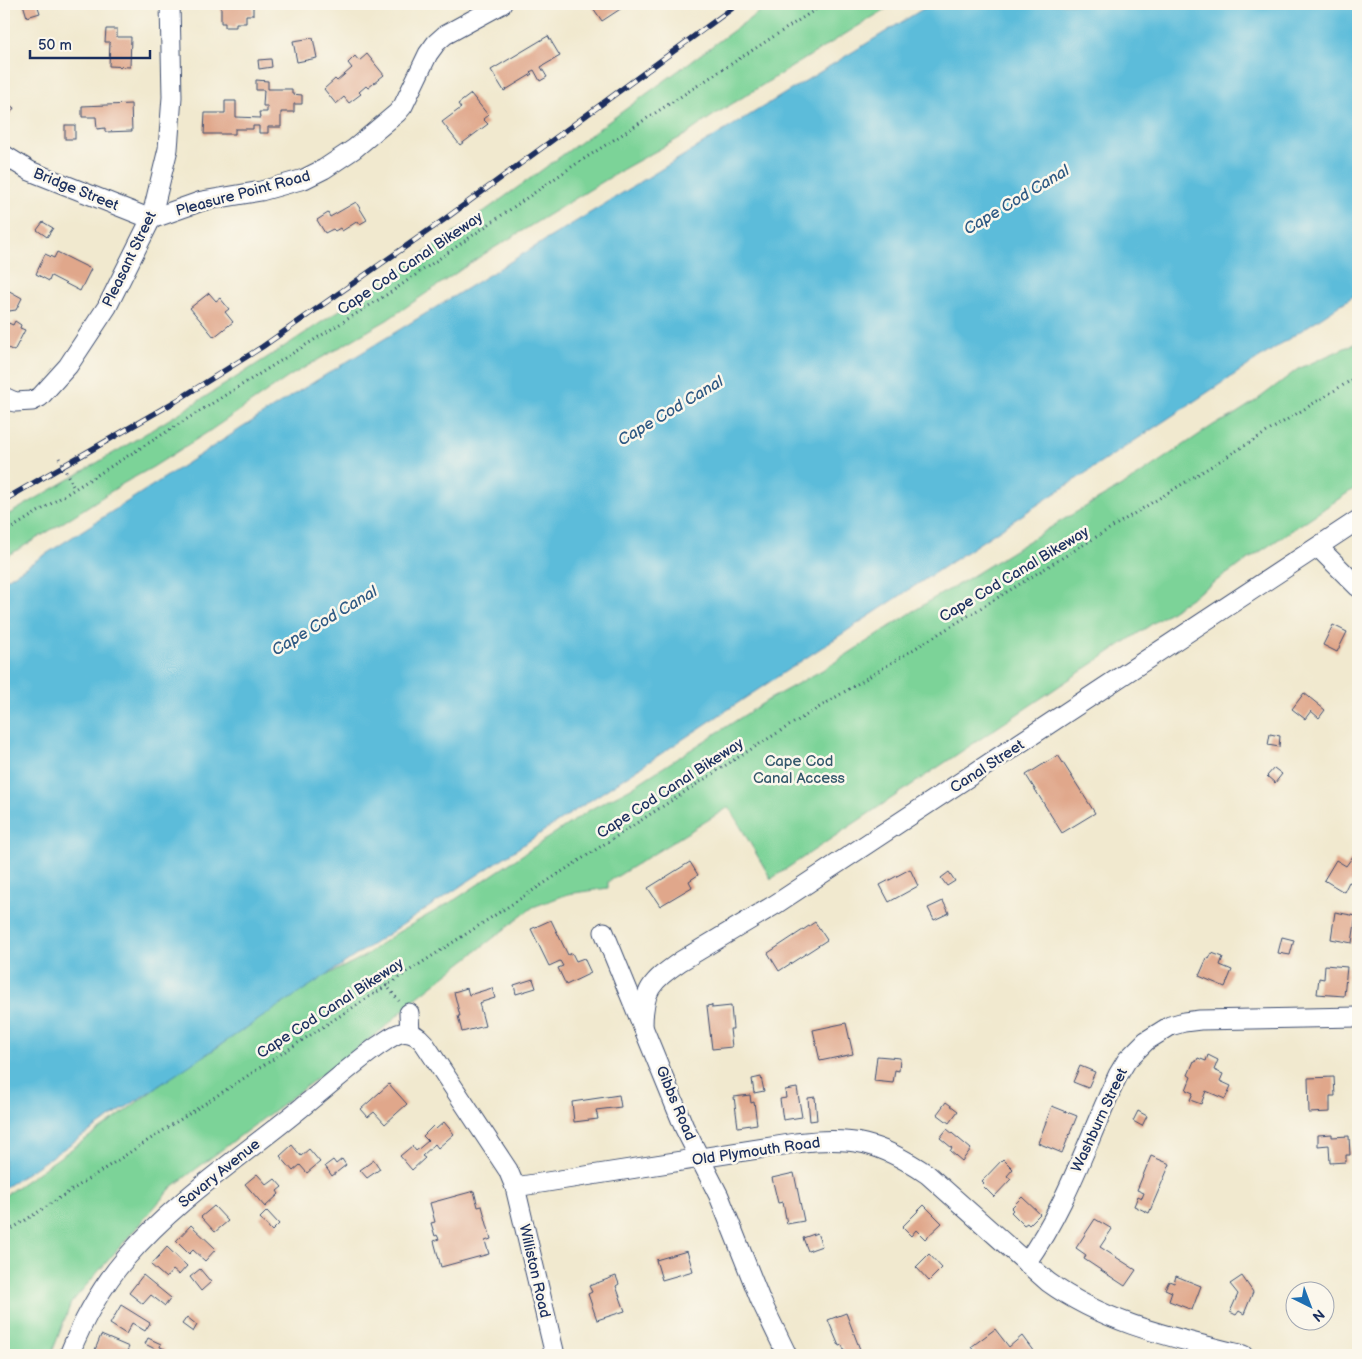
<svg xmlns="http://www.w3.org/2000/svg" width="1362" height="1359" font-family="'Balsamiq Sans',sans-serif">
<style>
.green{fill:#7bd398;stroke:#4b817b}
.water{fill:#5bbcda;stroke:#3b769c}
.building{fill:#e0a78b}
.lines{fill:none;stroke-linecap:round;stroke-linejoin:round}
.minor-casing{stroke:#3b4b6f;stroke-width:21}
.path{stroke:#3b4b6f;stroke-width:3;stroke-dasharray:1 4;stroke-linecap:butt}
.minor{stroke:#fff;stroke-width:19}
.rail-casing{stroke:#1b2f5e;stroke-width:5.5}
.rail{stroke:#fbf7ec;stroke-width:4;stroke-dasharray:11;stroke-linecap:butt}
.labels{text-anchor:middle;stroke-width:5;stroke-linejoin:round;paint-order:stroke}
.street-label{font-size:15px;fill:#1b2f5e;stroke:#fbf7ec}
.park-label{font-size:15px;fill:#33586c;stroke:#fbf7ec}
.water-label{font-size:16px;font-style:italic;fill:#2e5983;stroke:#fbf7ec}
</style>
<rect width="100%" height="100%" fill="#fbf7ec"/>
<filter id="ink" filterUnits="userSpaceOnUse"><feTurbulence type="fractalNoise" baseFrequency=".02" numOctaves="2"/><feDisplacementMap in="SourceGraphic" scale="10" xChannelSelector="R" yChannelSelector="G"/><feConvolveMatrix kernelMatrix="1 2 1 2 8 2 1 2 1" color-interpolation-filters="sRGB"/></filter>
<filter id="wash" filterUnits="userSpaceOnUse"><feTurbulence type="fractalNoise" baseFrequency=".0096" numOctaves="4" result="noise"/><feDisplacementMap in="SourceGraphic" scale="20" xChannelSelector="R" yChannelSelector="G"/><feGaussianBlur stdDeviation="1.12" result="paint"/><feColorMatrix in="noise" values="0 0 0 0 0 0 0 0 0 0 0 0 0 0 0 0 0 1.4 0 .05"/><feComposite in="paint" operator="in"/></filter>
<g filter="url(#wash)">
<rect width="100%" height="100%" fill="#f1e9cf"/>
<!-- green -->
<g class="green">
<path d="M770,4h124l-180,111 -29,20 -58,32 -146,89 -94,64 -97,56 -82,56 -55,35 -29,16 -65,42 -55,33v-41c155,-88 307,-185 454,-287 105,-74 208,-151 312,-226z"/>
<polygon points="1358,342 1358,486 771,879 729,807 608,882 608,888 568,894 533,907 415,999 384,1028 172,1187 71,1303 51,1355 4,1355 4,1196 116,1118 184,1067 206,1055 283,1002 323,977 363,957 395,934 456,899 591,809 631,788 768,700 826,668 934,598 966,580 1061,521 1130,481 1215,424 1229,418 1257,400 1298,369"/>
</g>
<!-- water -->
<polygon class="water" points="931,4 1358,4 1358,293 4,1188 4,581 296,393"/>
<g id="blocks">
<!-- building -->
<g class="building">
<polygon points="23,4 37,4 40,13 27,17"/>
<polygon points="233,4 253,4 253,15 246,15 246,23 236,23 236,27 225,27 225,23 221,23 221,5 233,5"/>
<polygon points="592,4 628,4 602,21 591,5"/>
<polygon points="106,29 117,29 117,37 131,37 130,67 109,66 110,42 105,42"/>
<polygon points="548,36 560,56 541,67 547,77 540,81 534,70 530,72 532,74 504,91 491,70"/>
<polygon points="313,38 317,58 297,62 293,41"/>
<polygon points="367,54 384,75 368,88 366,86 359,92 361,94 349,103 344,97 336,104 324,89 335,79 337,81 352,68 348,63 355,56 359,61"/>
<polygon points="271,59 272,67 259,69 258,60"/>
<polygon points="256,80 268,81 268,89 292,89 292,94 302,95 302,104 294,104 294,112 281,112 281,127 268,127 268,133 259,133 259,126 253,126 253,129 235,129 235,134 204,134 205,113 225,113 225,101 236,101 236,117 260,118 259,112 267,112 267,106 263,106 264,90 256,90"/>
<polygon points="471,94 488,115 483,119 488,124 460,145 442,122 461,108 458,104"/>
<polygon points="4,101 14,108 4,122"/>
<polygon points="131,104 132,131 105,132 105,128 97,129 96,117 82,117 82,106"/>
<rect x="65" y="125" width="10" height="14"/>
<polygon points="356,202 367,220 360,224 358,221 342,231 340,228 335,231 333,229 325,233 317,220 328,213 330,217"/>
<polygon points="43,222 53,228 47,237 37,230"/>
<polygon points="57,252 91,269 80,291 51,276 49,281 36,274 45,254 54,258"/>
<polygon points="4,288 22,298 16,310 9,311 4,321 13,325 15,321 21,325 20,328 25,330 14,351 4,346"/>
<polygon points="209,293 216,301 220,298 229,309 225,312 233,322 214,337 190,308"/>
<polygon points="1333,625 1347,632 1337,652 1323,645"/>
<polygon points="1304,693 1325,710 1319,718 1311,711 1305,719 1292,709"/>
<polygon points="1270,734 1280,736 1279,747 1268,745"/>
<polygon points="1058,755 1095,813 1062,833 1026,775"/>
<polygon points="1274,768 1282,774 1275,783 1267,776"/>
<polygon points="1356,852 1358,853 1358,875 1352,883 1349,882 1344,892 1324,880 1336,860 1346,866"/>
<polygon points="690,862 698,875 689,881 692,887 660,906 648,888"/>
<polygon points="910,869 918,886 889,902 880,885"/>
<polygon points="949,872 955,881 947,886 941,878"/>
<polygon points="943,901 949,913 934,920 928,908"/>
<polygon points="1335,912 1356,916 1352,943 1331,939"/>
<polygon points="551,920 568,955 572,953 576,961 584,958 591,973 566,985 558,968 563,966 560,961 549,966 531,929"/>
<polygon points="815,922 827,940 779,971 768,953"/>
<polygon points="1282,937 1294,940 1290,955 1278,953"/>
<polygon points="1212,953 1223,957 1220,965 1232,970 1225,987 1199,976 1207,958 1209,959"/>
<polygon points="1325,965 1347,967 1344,996 1317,994 1319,978 1324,979"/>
<polygon points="533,979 536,988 516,994 514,985"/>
<polygon points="467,988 469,995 492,988 495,998 479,1003 485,1026 462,1032 458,1016 460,1016 454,992"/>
<polygon points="712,1005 712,1008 731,1006 733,1029 730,1029 732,1047 712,1049 707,1006"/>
<polygon points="846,1023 853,1054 820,1061 813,1030"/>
<polygon points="1208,1055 1218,1060 1214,1070 1223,1074 1220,1081 1231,1086 1225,1099 1206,1091 1201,1104 1190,1100 1193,1093 1186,1090 1191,1077 1188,1075 1194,1061 1196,1062 1198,1058 1206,1061"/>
<polygon points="877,1056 900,1058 899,1071 895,1070 893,1083 874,1081"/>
<polygon points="1080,1066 1095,1072 1088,1088 1073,1082"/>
<polygon points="761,1077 764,1091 754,1093 752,1079"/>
<polygon points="1334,1077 1335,1096 1330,1096 1330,1112 1309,1113 1308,1078"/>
<polygon points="389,1084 407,1104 385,1124 374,1112 368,1117 361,1109"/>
<polygon points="797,1088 802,1117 783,1120 780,1099 786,1098 785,1090"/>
<polygon points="619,1095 621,1107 596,1110 598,1119 574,1122 572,1102"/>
<polygon points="750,1095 751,1103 754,1102 757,1124 738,1127 734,1097"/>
<polygon points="815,1097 817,1120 810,1121 808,1098"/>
<polygon points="946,1102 958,1111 949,1123 937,1114"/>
<polygon points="1052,1106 1077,1116 1062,1153 1038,1143"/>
<polygon points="1138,1111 1147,1116 1142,1126 1133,1121"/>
<polygon points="444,1122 454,1134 438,1148 435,1144 422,1156 425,1158 412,1170 400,1156 412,1146 416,1151 428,1141 423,1136 433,1126 436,1129"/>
<polygon points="947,1129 971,1149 962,1161 950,1151 952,1148 940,1138"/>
<polygon points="1332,1134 1332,1137 1349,1136 1350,1155 1346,1155 1346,1162 1330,1163 1329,1145 1318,1146 1318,1135"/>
<polygon points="292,1145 301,1156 309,1149 320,1162 307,1173 300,1165 293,1171 280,1156"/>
<polygon points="1151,1156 1170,1164 1149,1213 1134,1206 1138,1196 1142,1198 1144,1193 1137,1190"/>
<polygon points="342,1159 346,1165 332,1176 325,1166 333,1160 336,1164"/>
<polygon points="1003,1159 1013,1169 1007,1176 1011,1179 994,1197 982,1185 984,1183 982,1181"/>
<polygon points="374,1160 380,1169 367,1178 360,1170"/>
<polygon points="794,1173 804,1221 787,1224 783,1202 778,1203 772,1178"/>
<polygon points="257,1174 267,1185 275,1179 282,1187 277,1191 279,1194 265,1207 245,1184"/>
<polygon points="474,1191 478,1207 482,1206 491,1239 485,1241 489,1254 441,1267 434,1241 439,1239 437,1235 435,1236 431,1223 435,1222 430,1203"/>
<polygon points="1022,1197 1040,1214 1029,1225 1027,1223 1024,1225 1011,1212 1013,1210 1011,1208"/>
<polygon points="924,1205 942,1223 925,1239 916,1230 911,1236 902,1227"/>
<polygon points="214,1206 228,1221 215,1232 201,1217"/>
<polygon points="267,1211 279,1224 272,1231 260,1218"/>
<polygon points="1095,1219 1112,1229 1100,1247 1136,1270 1125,1286 1084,1259 1086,1255 1076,1248"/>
<polygon points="191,1225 216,1249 205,1261 193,1250 189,1254 176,1241"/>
<polygon points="817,1233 822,1246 808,1251 803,1238"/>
<polygon points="167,1247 187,1266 179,1275 173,1270 166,1278 151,1265"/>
<polygon points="687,1251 693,1271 662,1280 656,1260"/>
<polygon points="929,1254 942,1268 929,1281 916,1267"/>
<polygon points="200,1269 211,1282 201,1291 190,1277"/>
<polygon points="143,1275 171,1298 165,1306 151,1295 143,1304 129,1293"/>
<polygon points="616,1276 619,1284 616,1286 625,1311 597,1320 588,1294 592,1292 589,1286"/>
<polygon points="1176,1276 1201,1286 1192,1310 1169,1301 1172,1292 1165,1289 1169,1281 1174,1283"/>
<polygon points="1242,1276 1253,1292 1244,1314 1239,1311 1236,1315 1230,1312 1238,1294 1230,1284"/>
<polygon points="121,1305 150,1323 145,1331 132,1323 126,1334 110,1324"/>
<polygon points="846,1313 861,1352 855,1355 846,1355 842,1345 839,1346 828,1320"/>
<polygon points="187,1317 197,1325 193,1332 182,1324"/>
<polygon points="995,1329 1009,1347 1022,1336 1034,1352 1030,1355 977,1355 971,1347"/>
<polygon points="101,1335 129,1347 125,1355 93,1355"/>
<polygon points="148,1338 161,1344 160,1347 165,1349 163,1353 145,1344"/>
</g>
</g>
</g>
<g filter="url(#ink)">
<use href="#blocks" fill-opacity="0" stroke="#3b4b6f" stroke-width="1"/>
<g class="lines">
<defs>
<g id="minor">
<polyline points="4,155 30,171 151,219 202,201 261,191 304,179 324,169 354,149 397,113 403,106 428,54 436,43 445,35 502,4"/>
<polyline points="4,397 15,402 32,401 40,397 68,366 107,307 151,219 168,149 172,97 170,4"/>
<polyline points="1318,547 1358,587"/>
<polyline points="604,932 684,1127 719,1196 760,1299 787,1355"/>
<polyline points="409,1013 410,1033"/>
<path d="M643,1027c0,-38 8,-45 38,-66l95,-57 582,-384"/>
<path d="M515,1187l281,-44c57,-7 83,-1 131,31l121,108c58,42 127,56 195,73"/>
<path d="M1026,1263c41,-57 62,-125 92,-188l9,-15 19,-19 24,-15 14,-4 16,-2 158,-3"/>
<path d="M69,1355c14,-35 32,-68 57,-97 52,-61 120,-104 181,-155 24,-19 46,-39 71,-57 7,-4 14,-11 23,-13 10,-2 17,3 23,10l84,127 7,17 40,168"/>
</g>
</defs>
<!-- minor casing -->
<use href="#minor" class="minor-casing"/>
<!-- path -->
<g class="path">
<polyline points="59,458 74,488"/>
<polyline points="4,533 391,292 570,168 824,4"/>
<polyline points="386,985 399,1001"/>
<polyline points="4,1234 740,756 1358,376"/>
</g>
<!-- minor -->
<use href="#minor" class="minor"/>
<defs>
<polyline id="rail" points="4,500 176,401 262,347 445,219 738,4"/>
</defs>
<!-- rail casing -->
<use href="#rail" class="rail-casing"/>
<!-- rail -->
<use href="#rail" class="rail"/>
</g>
</g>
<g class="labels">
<!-- street labels -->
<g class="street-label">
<text transform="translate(76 189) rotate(22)" y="5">Bridge Street</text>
<text transform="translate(243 193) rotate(-15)" y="5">Pleasure Point Road</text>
<text transform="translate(129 259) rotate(-64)" y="5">Pleasant Street</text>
<text transform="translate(410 263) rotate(-34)" y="5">Cape Cod Canal Bikeway</text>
<text transform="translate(1014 574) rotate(-31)" y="5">Cape Cod Canal Bikeway</text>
<text transform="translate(987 766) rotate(-33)" y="5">Canal Street</text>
<text transform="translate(670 788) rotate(-33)" y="5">Cape Cod Canal Bikeway</text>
<text transform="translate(330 1008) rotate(-33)" y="5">Cape Cod Canal Bikeway</text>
<text transform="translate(676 1103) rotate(67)" y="5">Gibbs Road</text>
<text transform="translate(1099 1120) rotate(-65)" y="5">Washburn Street</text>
<text transform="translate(756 1151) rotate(-8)" y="5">Old Plymouth Road</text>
<text transform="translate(219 1173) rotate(-39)" y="5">Savary Avenue</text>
<text transform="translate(535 1271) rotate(77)" y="5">Williston Road</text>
</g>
<!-- park labels -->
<g class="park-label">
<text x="799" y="766">Cape Cod<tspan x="799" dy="17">Canal Access</tspan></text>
</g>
<!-- water labels -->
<g class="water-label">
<text transform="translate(1016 199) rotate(-31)" y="6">Cape Cod Canal</text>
<text transform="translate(670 410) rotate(-31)" y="6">Cape Cod Canal</text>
<text transform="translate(324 620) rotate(-31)" y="6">Cape Cod Canal</text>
</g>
</g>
<!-- margin -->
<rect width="1362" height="1359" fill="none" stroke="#fbf7ec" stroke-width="20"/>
<!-- north arrow -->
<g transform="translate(1310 1306) rotate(138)"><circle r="24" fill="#fbf7ec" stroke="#a1a7b3"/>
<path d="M0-4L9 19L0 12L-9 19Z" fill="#1f6fb2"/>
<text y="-8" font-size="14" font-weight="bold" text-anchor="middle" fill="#1b2f5e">N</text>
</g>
<!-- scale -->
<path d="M30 50v8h120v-8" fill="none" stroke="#1b2f5e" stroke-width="2.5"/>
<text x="38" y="50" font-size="15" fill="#1b2f5e" stroke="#fbf7ec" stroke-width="4" paint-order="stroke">50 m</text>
</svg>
